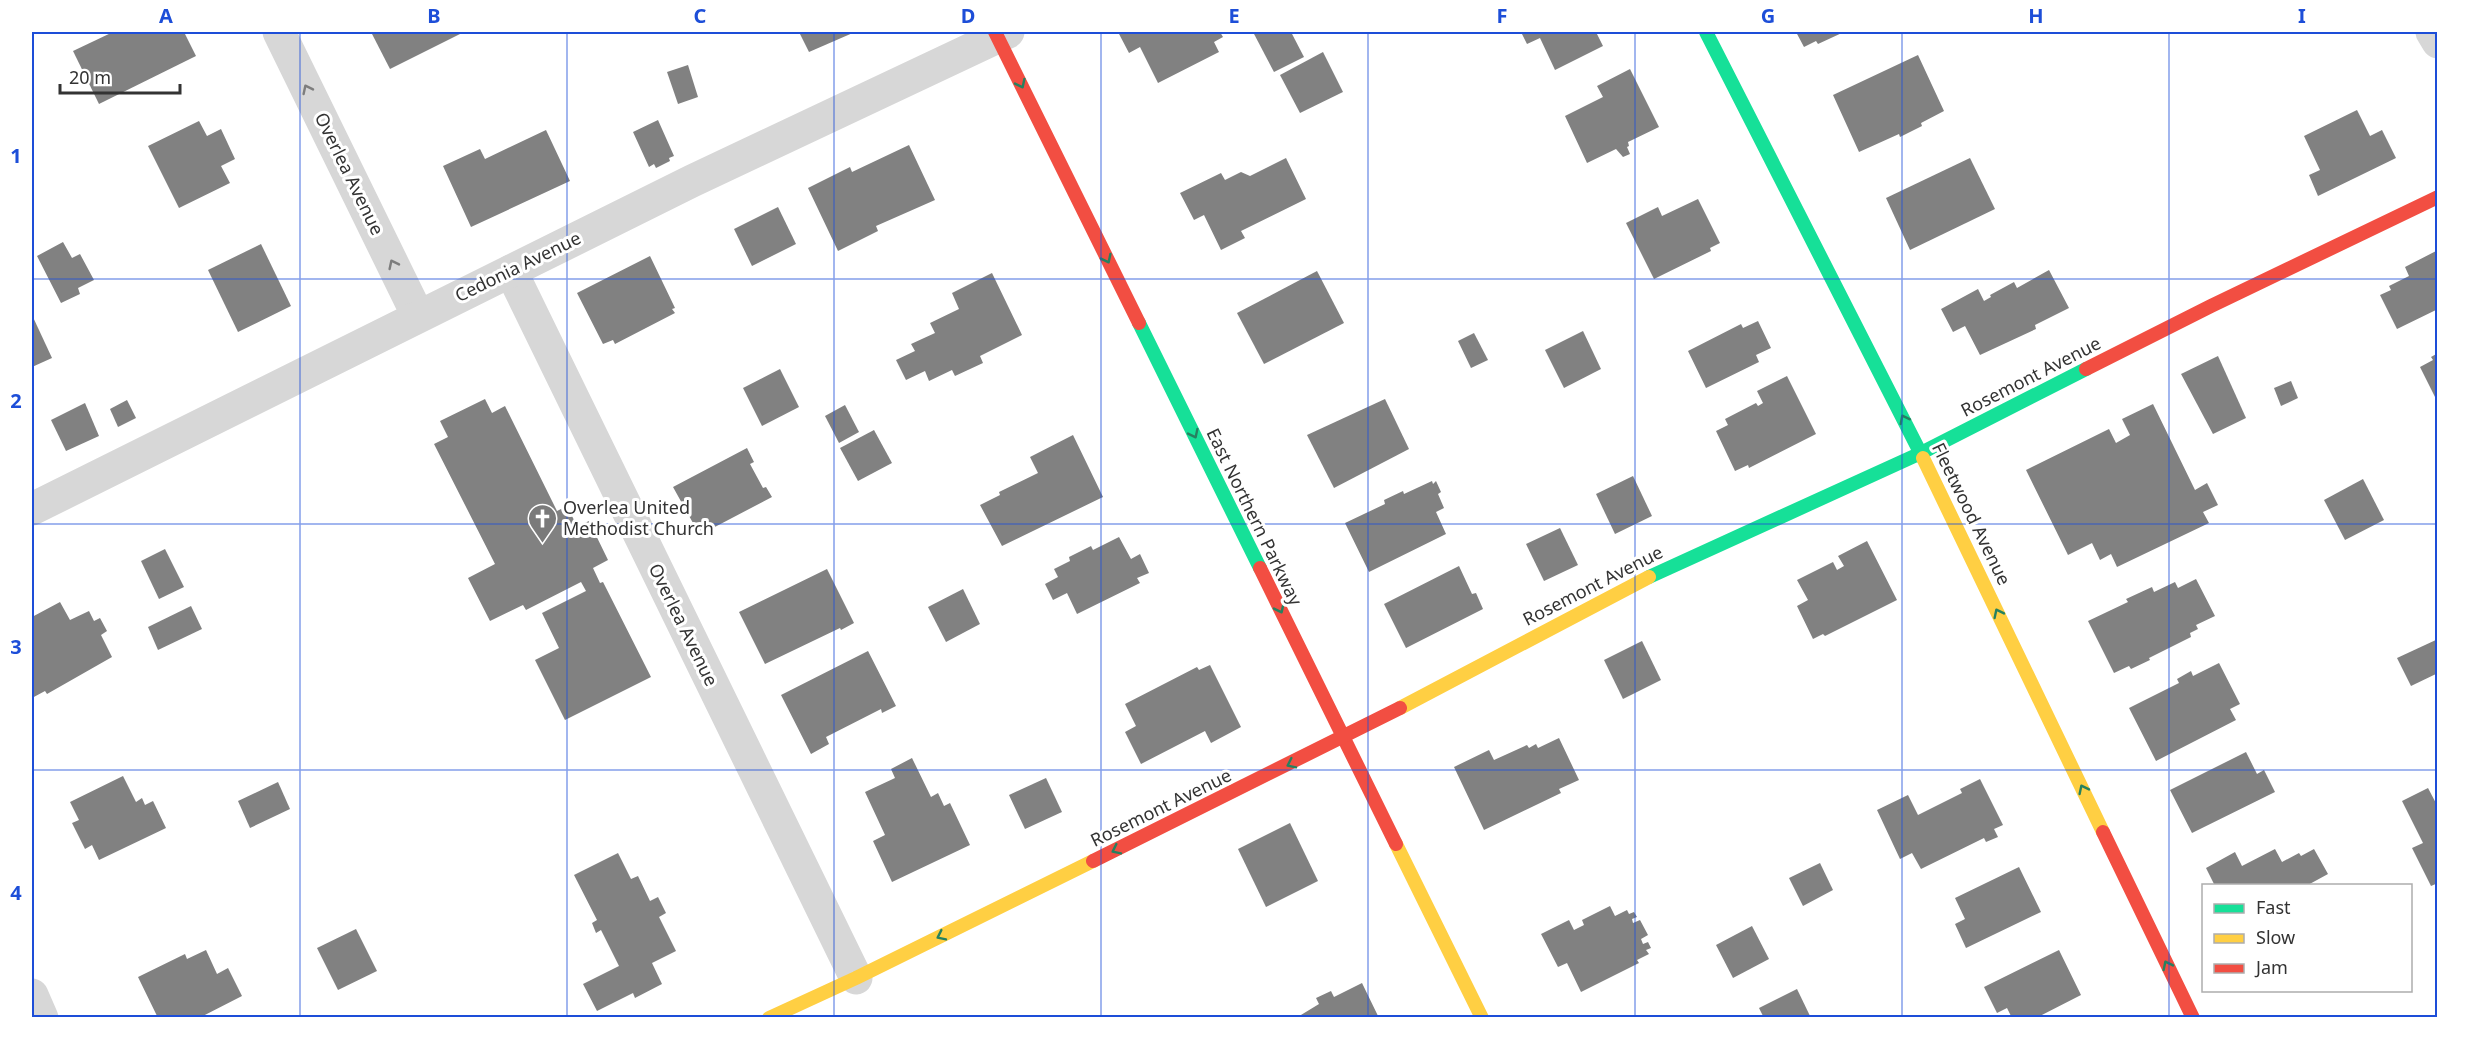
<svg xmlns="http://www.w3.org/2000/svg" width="2469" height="1049" font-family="'Noto Sans',sans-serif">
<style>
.building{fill:#818181}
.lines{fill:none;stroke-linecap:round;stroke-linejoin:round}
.street{stroke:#d7d7d7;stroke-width:33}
.fast{stroke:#16e098;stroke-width:14}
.slow{stroke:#ffcf43;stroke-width:14}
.jam{stroke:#f24e42;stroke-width:14}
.oneway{stroke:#268160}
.oneway2{stroke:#7d7d7d}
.grid{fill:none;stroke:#1d4ed8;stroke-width:1.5;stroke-opacity:0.55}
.labels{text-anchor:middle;stroke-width:6;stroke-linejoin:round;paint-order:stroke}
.street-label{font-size:18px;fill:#333;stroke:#fff}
.poi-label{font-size:18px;fill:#333;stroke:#fff;text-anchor:start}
.neatline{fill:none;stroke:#1d4ed8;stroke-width:2}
.grid-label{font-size:20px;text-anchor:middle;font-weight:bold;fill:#1d4ed8}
</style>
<rect width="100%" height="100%" fill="#fff"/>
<!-- building -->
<g class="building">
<polygon points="113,32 184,32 196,56 99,104 73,51"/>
<polygon points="371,32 464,32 390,69"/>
<polygon points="799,32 855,32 809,52"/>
<polygon points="1118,32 1220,32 1223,37 1214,42 1219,52 1158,83 1140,47 1129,53"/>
<polygon points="1253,32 1291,32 1304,57 1274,72"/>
<polygon points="1521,32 1596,32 1603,46 1555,70 1540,38 1527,44"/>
<polygon points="1796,32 1844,32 1818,44 1816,41 1804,47"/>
<polygon points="1323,52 1343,92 1300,113 1280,75"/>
<polygon points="1918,55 1944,111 1921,123 1922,126 1900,137 1899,134 1859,152 1833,95"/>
<polygon points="688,65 698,97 678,104 667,72"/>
<polygon points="1630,69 1659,127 1628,142 1629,146 1627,147 1630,154 1623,157 1616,149 1587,163 1565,116 1603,97 1597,86"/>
<polygon points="2357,110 2370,136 2382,130 2396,158 2318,196 2309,175 2320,170 2304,136"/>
<polygon points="658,120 674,156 669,158 670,161 656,168 654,164 649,167 633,132"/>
<polygon points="199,121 207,136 221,129 235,159 221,166 230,183 179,208 148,146"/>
<polygon points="546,130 570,181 471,227 443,166 480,149 485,159"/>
<polygon points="909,145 935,200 876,226 878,231 838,251 808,188 850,167 852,172"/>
<polygon points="1286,158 1306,199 1241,231 1245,238 1221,250 1204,215 1194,220 1180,193 1221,173 1225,180 1241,172 1250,176"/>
<polygon points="1970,158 1995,209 1910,250 1886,198"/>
<polygon points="1698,199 1720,243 1710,248 1711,251 1654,279 1626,223 1658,207 1662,216"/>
<polygon points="778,207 796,244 752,266 734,229"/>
<polygon points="63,242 72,258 80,254 94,280 78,288 80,294 61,303 37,256"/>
<polygon points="261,244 291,306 238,332 208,270"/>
<polygon points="2438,250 2438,309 2397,329 2380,295 2391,290 2389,286 2409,276 2405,267"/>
<polygon points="650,256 675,308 672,309 675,313 615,344 613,340 603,344 577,293"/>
<polygon points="2049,270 2069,308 2035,325 2036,329 1980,355 1965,326 1953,332 1941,309 1978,289 1984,301 1991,297 1990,295 2014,282 2017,288"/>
<polygon points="1317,271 1344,323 1264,364 1237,313"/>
<polygon points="992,273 1022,335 980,356 983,363 955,376 952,370 929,381 925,371 906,380 896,360 915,351 911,344 935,333 930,323 959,309 952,293"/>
<polygon points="32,315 52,358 32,367"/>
<polygon points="1758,321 1771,348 1756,355 1759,362 1706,388 1688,351 1741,324 1743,328"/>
<polygon points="1583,331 1601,369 1564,388 1545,350"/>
<polygon points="1474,333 1488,360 1471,368 1458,341"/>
<polygon points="2438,353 2438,403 2420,367 2433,360 2431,357"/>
<polygon points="2218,356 2246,418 2213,434 2181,374"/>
<polygon points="780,369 799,407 762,426 743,388"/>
<polygon points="1787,376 1816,434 1749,468 1748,465 1735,471 1716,431 1728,425 1725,419 1756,403 1758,406 1763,403 1757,391"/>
<polygon points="2291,381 2298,398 2281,406 2274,388"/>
<polygon points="485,399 492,413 505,406 557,511 567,506 576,524 580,525 589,521 608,560 593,568 600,583 603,582 651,677 565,720 535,660 559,648 542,613 586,591 581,582 526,610 523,605 490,621 468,578 495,564 434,444 448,437 440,421"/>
<polygon points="1385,399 1409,449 1334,488 1307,435"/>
<polygon points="127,400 136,418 118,427 110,409"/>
<polygon points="85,403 99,436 66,451 51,420"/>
<polygon points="2153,404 2195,490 2207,483 2218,505 2203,512 2209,523 2117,567 2111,554 2100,560 2092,543 2068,555 2026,470 2109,429 2116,443 2130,435 2122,419"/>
<polygon points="845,405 859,432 839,443 825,416"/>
<polygon points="874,430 892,463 858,481 840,448"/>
<polygon points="1073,435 1103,497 1002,546 980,505 1000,495 999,492 1038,473 1030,457"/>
<polygon points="747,448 754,462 750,464 763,488 766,487 772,497 711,529 709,526 698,532 673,487"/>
<polygon points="1633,476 1652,516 1615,534 1596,494"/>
<polygon points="2363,479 2384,520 2345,540 2324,500"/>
<polygon points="1432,481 1433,484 1436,481 1441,492 1438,494 1444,508 1436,512 1446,534 1369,572 1345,523 1385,504 1384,500 1403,491 1404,494"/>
<polygon points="1560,528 1578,565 1544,581 1526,544"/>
<polygon points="1119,537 1131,559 1140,554 1149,573 1137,578 1140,583 1077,614 1067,593 1053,600 1045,584 1058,577 1054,569 1070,561 1069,557 1091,546 1093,550"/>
<polygon points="1867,541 1897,600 1825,636 1823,634 1813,639 1797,606 1808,600 1797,580 1833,562 1837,570 1844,566 1838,556"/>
<polygon points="165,549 184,587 159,599 141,561"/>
<polygon points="1459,566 1472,594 1476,593 1483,609 1406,648 1384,604"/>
<polygon points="827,569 854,623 841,630 840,628 765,664 739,612"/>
<polygon points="2196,579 2215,616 2196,625 2198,629 2190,633 2191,637 2149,658 2150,660 2131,669 2129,666 2114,673 2088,621 2128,602 2126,599 2152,587 2154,592 2175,582 2178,588"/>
<polygon points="963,589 980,624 946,642 928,607"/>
<polygon points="60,602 70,620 89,611 94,621 100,618 107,631 101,635 112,657 47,694 45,691 32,698 32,617"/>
<polygon points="191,606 202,629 158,650 148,627"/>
<polygon points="2438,639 2438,673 2411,686 2397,658"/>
<polygon points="1642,641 1661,680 1623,699 1604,660"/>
<polygon points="868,651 896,706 882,713 881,709 826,737 829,744 811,754 781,695"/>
<polygon points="2219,663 2240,704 2230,709 2236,720 2156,761 2129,708 2179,683 2177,679 2191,671 2193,676"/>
<polygon points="1210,665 1241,727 1211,743 1205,731 1141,764 1125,732 1136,726 1125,704 1197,667 1199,670"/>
<polygon points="1559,738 1579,780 1559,789 1561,793 1484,830 1454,767 1489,750 1494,760 1527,745 1529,748 1536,744 1538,748"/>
<polygon points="2246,752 2257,774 2264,770 2275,792 2192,833 2170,790"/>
<polygon points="912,758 931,797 938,793 944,806 950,803 970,845 892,882 873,841 885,835 865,792 895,778 891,769"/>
<polygon points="123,776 136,802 142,798 145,805 153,801 166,828 99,860 92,845 85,849 72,823 79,820 70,802"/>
<polygon points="1046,778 1062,812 1025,829 1009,795"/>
<polygon points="1980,779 2003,825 1994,829 1998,837 1986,842 1984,838 1921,869 1912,853 1900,859 1877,810 1908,795 1918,815 1962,793 1960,789"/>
<polygon points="278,782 290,809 250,828 238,801"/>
<polygon points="2428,788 2438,807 2438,883 2431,886 2412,848 2423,843 2402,801"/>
<polygon points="1290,823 1318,881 1266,907 1238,849"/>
<polygon points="2275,849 2282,862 2299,853 2301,856 2314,849 2328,874 2306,886 2215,886 2206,868 2235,852 2242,866"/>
<polygon points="618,853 631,879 638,876 650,901 658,897 666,913 659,917 676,951 652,963 662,984 635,998 633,993 597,1011 583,984 619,966 601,930 596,933 592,923 597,920 574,875"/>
<polygon points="1820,863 1833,890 1803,906 1789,878"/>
<polygon points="2019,867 2041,912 1966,948 1955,924 1965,919 1955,898"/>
<polygon points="1610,906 1615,916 1627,910 1629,914 1634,912 1637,917 1632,919 1633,923 1640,920 1648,935 1641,939 1643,944 1648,942 1651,948 1646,950 1649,954 1637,960 1639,963 1581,992 1567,963 1558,967 1541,934 1569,920 1574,930 1584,925 1582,920"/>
<polygon points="1752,926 1769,959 1733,978 1716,945"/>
<polygon points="356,929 377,971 338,990 317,948"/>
<polygon points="206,950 217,974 228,968 242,996 199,1018 158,1018 138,977 185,954 187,959"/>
<polygon points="2059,950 2081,995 2036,1018 2012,1018 2007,1008 1997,1013 1984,987"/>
<polygon points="1362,983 1379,1018 1296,1018 1319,1004 1316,998 1331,991 1334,997"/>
<polygon points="1797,989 1811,1018 1764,1018 1759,1008"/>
</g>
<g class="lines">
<!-- street -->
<g class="street">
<polyline points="279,32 418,316"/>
<polyline points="2432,32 2438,42"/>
<polyline points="511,271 856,978"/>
<polyline points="32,509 692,181 1008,32"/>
<polyline points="32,995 42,1018"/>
</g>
<!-- fast -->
<g class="fast">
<polyline points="1706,32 1923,458"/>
<polyline points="1139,323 1260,568"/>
<polyline points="1649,577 1921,453 2086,369"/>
</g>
<!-- slow -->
<g class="slow">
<polyline points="1923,458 2103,832"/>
<polyline points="1400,708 1649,577"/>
<polyline points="1396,844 1482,1018"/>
<polyline points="769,1018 856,978 1093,861"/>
</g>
<!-- jam -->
<g class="jam">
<polyline points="995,32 1139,323"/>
<polyline points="2086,369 2211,306 2438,197"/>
<polyline points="1260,568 1396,844"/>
<polyline points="2103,832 2193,1018"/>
<polyline points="1093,861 1400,708"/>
</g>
</g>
<!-- one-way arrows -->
<defs><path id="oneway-chevron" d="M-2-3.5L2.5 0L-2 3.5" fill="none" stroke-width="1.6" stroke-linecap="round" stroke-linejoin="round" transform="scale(1.5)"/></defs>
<g class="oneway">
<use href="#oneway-chevron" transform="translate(1021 84) rotate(64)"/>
<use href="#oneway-chevron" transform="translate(1107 259) rotate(64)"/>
<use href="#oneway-chevron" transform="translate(1904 419) rotate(-117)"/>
<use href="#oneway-chevron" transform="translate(1194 434) rotate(64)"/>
<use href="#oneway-chevron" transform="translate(1280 609) rotate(64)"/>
<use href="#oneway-chevron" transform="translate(1998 613) rotate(-116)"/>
<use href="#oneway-chevron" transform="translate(1291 764) rotate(154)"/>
<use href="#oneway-chevron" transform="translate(2083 789) rotate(-116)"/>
<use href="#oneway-chevron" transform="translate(1116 850) rotate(154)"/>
<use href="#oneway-chevron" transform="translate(941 936) rotate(154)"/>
<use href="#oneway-chevron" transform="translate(2167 965) rotate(-116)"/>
</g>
<g class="oneway2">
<use href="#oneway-chevron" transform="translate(307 89) rotate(-116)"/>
<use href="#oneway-chevron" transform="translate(393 264) rotate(-116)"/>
</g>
<!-- grid -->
<path class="grid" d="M300,32v986M567,32v986M834,32v986M1101,32v986M1368,32v986M1635,32v986M1902,32v986M2169,32v986M32,279h2406M32,524h2406M32,770h2406"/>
<!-- icons -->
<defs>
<symbol id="church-pin" viewBox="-11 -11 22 30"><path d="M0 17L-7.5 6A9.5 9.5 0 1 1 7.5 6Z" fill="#7a7a7a" stroke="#fff"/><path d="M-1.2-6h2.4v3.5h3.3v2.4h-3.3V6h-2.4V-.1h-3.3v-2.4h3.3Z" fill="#fff"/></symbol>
</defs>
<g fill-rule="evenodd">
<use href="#church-pin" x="526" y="502" width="33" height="45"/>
</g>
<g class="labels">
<!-- street labels -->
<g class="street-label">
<text transform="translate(349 174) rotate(64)" y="6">Overlea Avenue</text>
<text transform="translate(518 267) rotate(-26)" y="6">Cedonia Avenue</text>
<text transform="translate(2031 377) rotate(-27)" y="6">Rosemont Avenue</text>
<text transform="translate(1971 514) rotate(64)" y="6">Fleetwood Avenue</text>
<text transform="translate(1254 517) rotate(64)" y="6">East Northern Parkway</text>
<text transform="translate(1593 586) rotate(-27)" y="6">Rosemont Avenue</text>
<text transform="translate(683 625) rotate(64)" y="6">Overlea Avenue</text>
<text transform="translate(1161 808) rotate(-26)" y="6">Rosemont Avenue</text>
</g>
<!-- poi labels -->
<g class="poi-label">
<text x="563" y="514">Overlea United<tspan x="563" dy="21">Methodist Church</tspan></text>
</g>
</g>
<!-- border -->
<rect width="2469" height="1049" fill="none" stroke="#ffffff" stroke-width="66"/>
<!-- legend -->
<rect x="2202" y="884" width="210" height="108" fill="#ffffff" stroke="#adadad" stroke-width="1.5"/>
<rect x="2214" y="904" width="30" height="9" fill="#16e098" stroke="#adadad" stroke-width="1.5"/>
<text x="2256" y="914" font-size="18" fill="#333333">Fast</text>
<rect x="2214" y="934" width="30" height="9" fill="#ffcf43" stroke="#adadad" stroke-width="1.5"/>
<text x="2256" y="944" font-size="18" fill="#333333">Slow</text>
<rect x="2214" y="964" width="30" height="9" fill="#f24e42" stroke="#adadad" stroke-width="1.5"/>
<text x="2256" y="974" font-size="18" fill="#333333">Jam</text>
<!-- scale -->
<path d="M60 84v9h120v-9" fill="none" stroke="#333333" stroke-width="3"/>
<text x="69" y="84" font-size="18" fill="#333333" stroke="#ffffff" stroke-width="4.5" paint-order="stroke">20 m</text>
<rect x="33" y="33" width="2403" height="983" class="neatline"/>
<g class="grid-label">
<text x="166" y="23">A</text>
<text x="434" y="23">B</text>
<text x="700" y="23">C</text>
<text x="968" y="23">D</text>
<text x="1234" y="23">E</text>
<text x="1502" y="23">F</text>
<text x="1768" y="23">G</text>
<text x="2036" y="23">H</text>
<text x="2302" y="23">I</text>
<text x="16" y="163">1</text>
<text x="16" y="408">2</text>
<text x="16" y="654">3</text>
<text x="16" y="900">4</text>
</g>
</svg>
